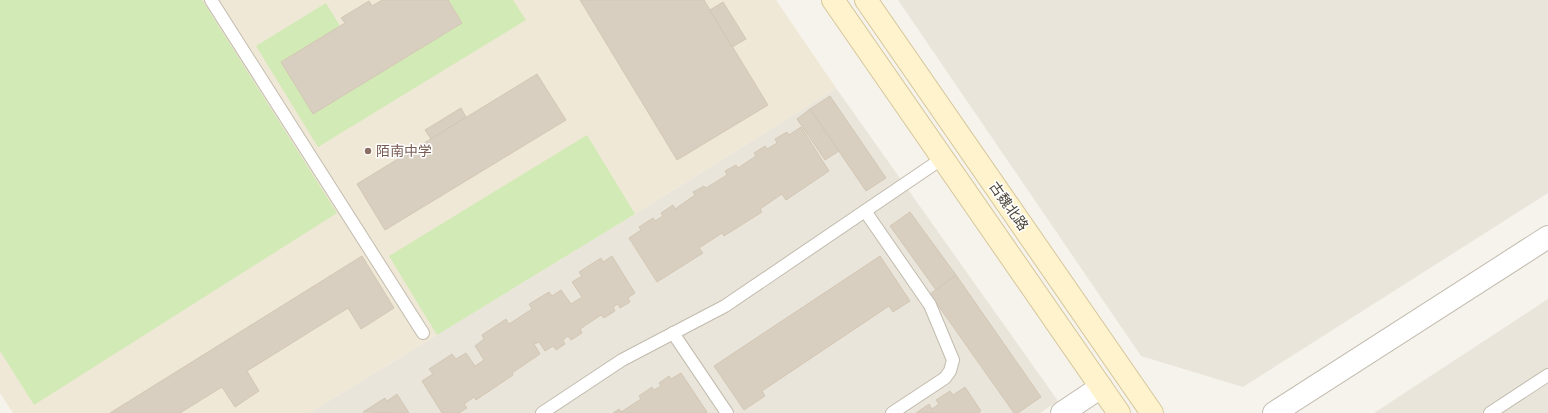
<svg xmlns="http://www.w3.org/2000/svg" width="1548" height="413" font-family="'Roboto Condensed','Noto Sans SC',sans-serif">
<style>
.residential{fill:#eae5da}
.education{fill:#efe8d6}
.green{fill:#d2eab5}
.building{fill:#d8cfc1;stroke:#d3c7b4}
.lines{fill:none;stroke-linecap:round;stroke-linejoin:round}
.service-casing{stroke:#c2bbae;stroke-width:14}
.minor-casing{stroke:#c2bbae;stroke-width:24}
.tertiary-casing{stroke:#c2bbae;stroke-width:24}
.secondary-casing{stroke:#d6c79b;stroke-width:24}
.service{stroke:#fff;stroke-width:12}
.minor{stroke:#fff;stroke-width:22}
.tertiary{stroke:#fff;stroke-width:22}
.secondary{stroke:#fff3cd;stroke-width:22}
.education-dot{fill:#8d6e63;stroke:#fff;stroke-width:1.5}
.labels{text-anchor:middle;stroke-width:3;stroke-linejoin:round;paint-order:stroke}
.education-label{font-size:14px;fill:#785e54;stroke:#fff;text-anchor:start}
.street-label{font-size:14px;fill:#4b4439;stroke:#fff}
</style>
<rect width="100%" height="100%" fill="#f6f3ec"/>
<!-- residential -->
<g class="residential">
<polygon points="898,0 1548,0 1548,193 1243,387 1141,356"/>
<polygon points="836,88 1058,401 1040,413 309,413 635,214"/>
<polygon points="1548,299 1548,413 1374,413"/>
</g>
<!-- education -->
<polygon class="education" points="0,0 776,0 836,88 635,214 309,413 13,413 0,393"/>
<!-- green -->
<g class="green">
<polygon points="0,0 202,0 337,213 34,405 0,351"/>
<polygon points="448,0 513,0 526,20 318,147 256,46 326,3 340,26 281,62 313,114 462,23"/>
<polygon points="587,135 635,214 437,335 389,256"/>
</g>
<!-- building -->
<g class="building">
<polygon points="382,0 448,0 462,23 313,114 281,62 345,23 341,18 369,1 372,6"/>
<polygon points="580,0 704,0 768,105 677,160"/>
<polygon points="723,2 746,39 732,47 710,10"/>
<polygon points="537,74 566,120 385,230 357,184"/>
<polygon points="830,96 886,178 866,191 810,109"/>
<polygon points="461,108 466,117 431,139 425,130"/>
<polygon points="810,109 839,151 825,160 797,119"/>
<polygon points="801,127 829,171 786,200 782,194 760,209 762,212 724,236 722,233 699,248 703,253 657,282 629,238 641,230 639,227 653,218 655,221 663,216 661,213 673,205 675,209 695,195 693,192 704,186 706,188 727,175 725,171 736,165 738,168 756,156 754,153 765,146 767,149 777,143 775,139 787,132 789,135"/>
<polygon points="910,212 956,275 936,290 890,226"/>
<polygon points="362,256 394,308 361,329 348,308 247,371 259,391 235,407 222,387 180,413 110,413"/>
<polygon points="612,256 635,293 628,298 630,302 620,308 618,304 613,307 615,311 604,318 601,315 580,329 582,333 571,340 568,336 563,340 565,344 556,350 553,346 545,351 539,342 534,344 540,354 512,373 513,375 476,400 474,397 464,404 467,408 459,413 442,413 422,381 433,374 429,369 452,354 456,359 466,353 475,366 484,360 475,346 484,339 482,335 506,319 509,324 532,309 529,304 549,292 552,296 561,290 571,304 582,297 572,282 582,276 579,272 601,258 603,262"/>
<polygon points="880,256 910,301 893,312 889,306 762,391 765,396 744,410 714,366"/>
<polygon points="956,275 1041,397 1018,413 1014,413 930,294"/>
<polygon points="681,373 707,412 705,413 613,413 619,409 621,412 641,399 639,396 652,387 654,390 661,386 659,383 669,376 671,379"/>
<polygon points="965,387 981,411 978,413 916,413 929,404 932,409 939,404 936,400 950,391 953,395"/>
<polygon points="397,394 409,413 363,412 385,398 387,401"/>
</g>
<g class="lines">
<defs>
<g id="service">
<polyline points="211,0 423,333"/>
<polyline points="865,211 930,305 953,360 950,371 945,378 892,413"/>
<polyline points="673,333 727,413"/>
<polyline points="542,413 622,360 725,306 943,158"/>
<polyline points="1490,413 1548,375"/>
</g>
<polyline id="minor" points="1062,413 1101,387"/>
<polyline id="tertiary" points="1274,413 1548,237"/>
<g id="secondary">
<polyline points="833,0 1119,413"/>
<polyline points="866,0 1152,413"/>
</g>
</defs>
<!-- service casing -->
<use href="#service" class="service-casing"/>
<!-- minor casing -->
<use href="#minor" class="minor-casing"/>
<!-- tertiary casing -->
<use href="#tertiary" class="tertiary-casing"/>
<!-- secondary casing -->
<use href="#secondary" class="secondary-casing"/>
<!-- service -->
<use href="#service" class="service"/>
<!-- minor -->
<use href="#minor" class="minor"/>
<!-- tertiary -->
<use href="#tertiary" class="tertiary"/>
<!-- secondary -->
<use href="#secondary" class="secondary"/>
</g>
<!-- markers -->
<circle class="education-dot" cx="368" cy="151" r="4"/>
<g class="labels">
<!-- education labels -->
<g class="education-label">
<text x="376" y="156">陌南中学</text>
</g>
<!-- street labels -->
<g class="street-label">
<text transform="translate(1009 206) rotate(55)" y="5">古魏北路</text>
</g>
</g>
</svg>
